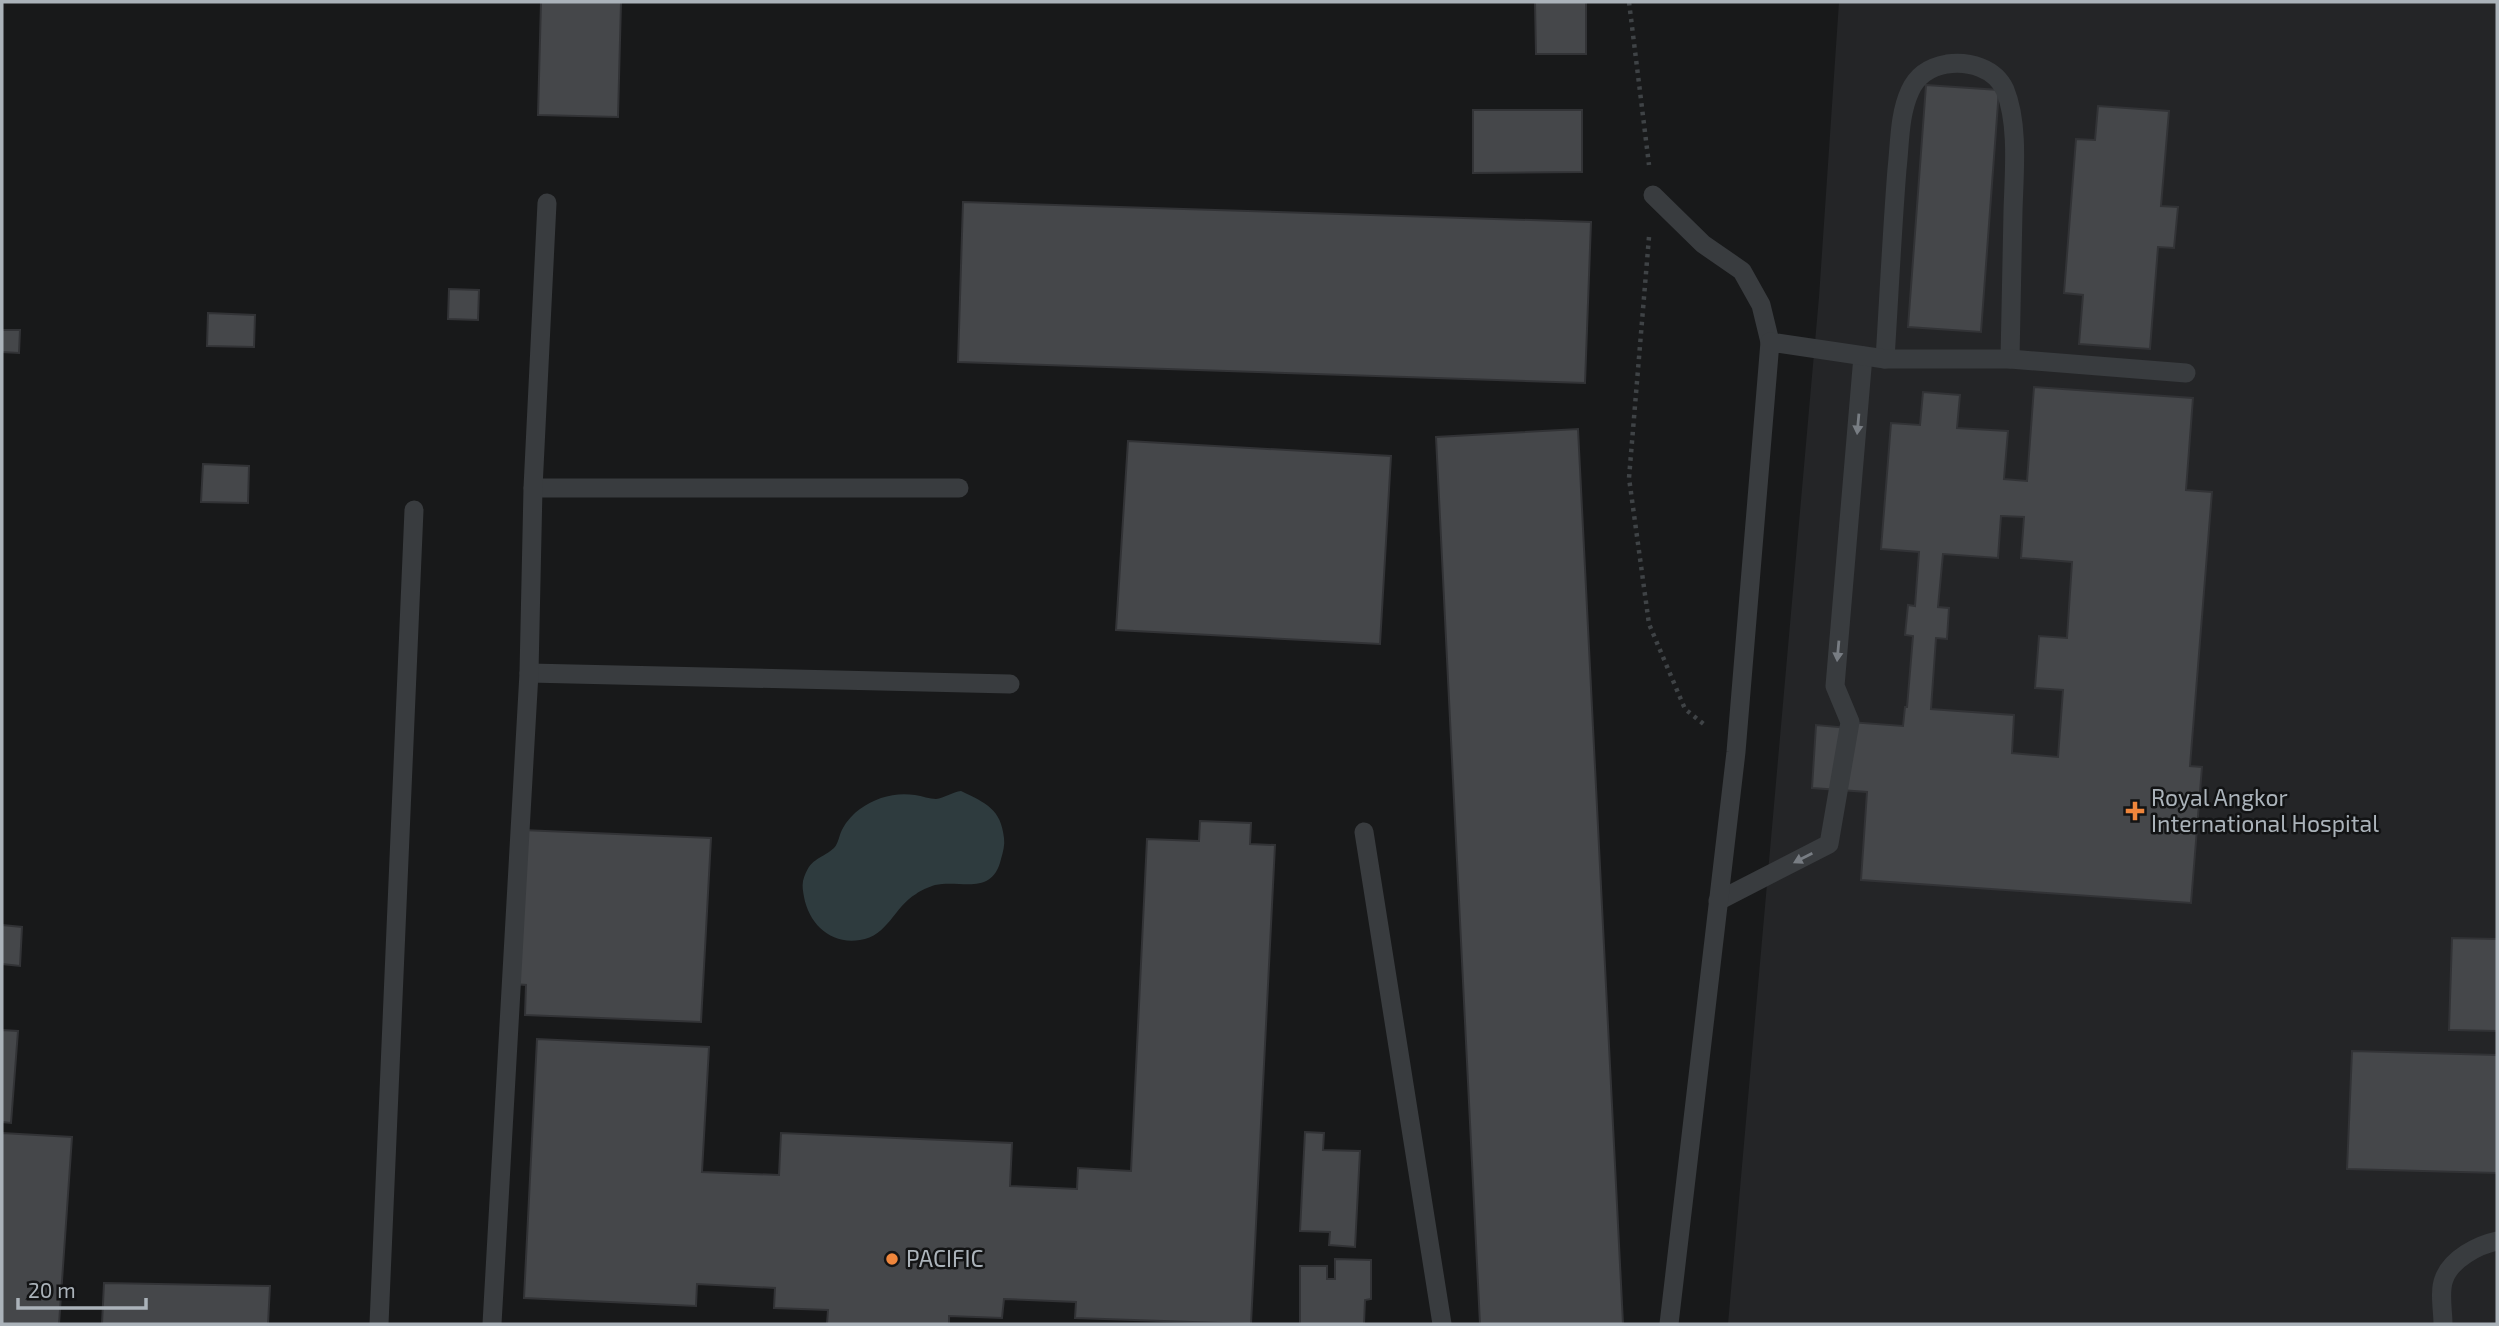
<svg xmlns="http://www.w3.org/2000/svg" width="2499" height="1326" font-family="'Exo 2',sans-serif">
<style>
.built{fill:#242527}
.water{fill:#2e3b3e}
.building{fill:#45474a;stroke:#323336;stroke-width:2;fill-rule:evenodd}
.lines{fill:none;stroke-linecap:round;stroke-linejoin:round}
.path{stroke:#3f4346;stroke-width:4.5;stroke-dasharray:3.5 5;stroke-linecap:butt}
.service{stroke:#393c3f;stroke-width:19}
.oneway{fill:#787d83}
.poi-dot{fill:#ef863c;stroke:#131415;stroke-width:2.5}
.labels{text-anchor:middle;stroke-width:5;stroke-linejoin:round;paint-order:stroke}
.poi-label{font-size:23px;fill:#abb3ba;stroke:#131415;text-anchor:start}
</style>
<rect width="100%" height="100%" fill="#18191a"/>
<!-- built -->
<polygon class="built" points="1839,2 2497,2 2497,1324 1728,1324 1819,297"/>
<!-- water -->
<path class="water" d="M961,791c25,12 40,18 43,47 1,7 -1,14 -3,21 -9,38 -40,20 -66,26 -6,2 -14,5 -19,9 -22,13 -28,42 -56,46 -29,5 -51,-16 -56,-43 -1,-6 -2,-10 -1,-16 7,-24 16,-20 31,-33 5,-5 5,-14 9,-20 3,-6 11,-15 17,-19 16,-12 36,-17 55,-14 7,1 15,4 21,4 8,-1 17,-7 25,-8z"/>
<!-- building -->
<g class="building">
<polygon points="541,2 621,2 618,117 538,115"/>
<polygon points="1535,2 1586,2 1586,54 1536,54"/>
<polygon points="1926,85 1999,90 1981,332 1908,327"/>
<polygon points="2098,106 2169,111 2161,206 2178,207 2174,248 2158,247 2150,349 2079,344 2083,295 2064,293 2076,139 2095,140"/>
<polygon points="1473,110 1582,110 1582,172 1473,173"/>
<polygon points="963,202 1591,222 1585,383 958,362"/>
<polygon points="449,289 479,290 478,320 448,319"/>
<polygon points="208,313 255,315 254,347 207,346"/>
<polygon points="2,330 20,330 19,353 2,352"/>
<path d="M2034,387l159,11 -7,92 26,2 -22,274 12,1 -11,136 -330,-23 6,-88 -55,-4 4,-63 33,3 1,-6 53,4 2,-19h2l6,-71 -8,-1 3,-30 7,1 4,-54 -38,-3 10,-126 29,2 3,-33 37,3 -3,33 51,3 -4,48 23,2zM2001,516l23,1 -3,41 51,4 -5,76 -28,-2 -4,52 28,2 -5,67 -46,-4 2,-38 -83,-6 5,-71 11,1 2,-31 -11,-1 5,-53 55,4z"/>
<polygon points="1578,429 1623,1324 1480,1324 1436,437"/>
<polygon points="1128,441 1391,456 1380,644 1116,630"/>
<polygon points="203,464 249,466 248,503 201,502"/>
<polygon points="1200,821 1251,823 1250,844 1275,845 1251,1324 1075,1318 1076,1302 1004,1299 1002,1318 949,1316 949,1324 827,1324 828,1310 774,1308 775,1288 697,1284 696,1306 524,1298 537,1039 709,1047 702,1172 779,1175 781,1133 1012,1143 1010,1186 1077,1189 1078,1168 1131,1171 1147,839 1199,841"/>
<polygon points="522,830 711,838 701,1022 525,1015 526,985 514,984"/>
<polygon points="2,925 22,927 20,966 2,964"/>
<polygon points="2452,938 2497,939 2497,1031 2449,1030"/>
<polygon points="2,1030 18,1031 11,1123 2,1122"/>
<polygon points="2352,1051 2497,1055 2497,1173 2347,1169"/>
<polygon points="1305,1132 1324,1133 1323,1150 1360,1151 1355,1247 1329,1245 1330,1232 1300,1231"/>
<polygon points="2,1133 72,1137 59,1324 2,1324"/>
<polygon points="1335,1259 1371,1260 1371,1299 1365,1300 1364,1324 1300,1324 1300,1266 1327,1266 1327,1279 1335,1279"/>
<polygon points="104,1283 270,1286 268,1324 102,1324"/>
</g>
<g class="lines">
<!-- path -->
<g class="path">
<polyline points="1629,2 1649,165"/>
<polyline points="1649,237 1629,478 1649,624 1685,709 1706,726"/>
</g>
<!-- service -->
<g class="service">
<polyline points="1653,195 1703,244 1742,271 1761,305 1770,342"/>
<path d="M1885,359c4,-63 7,-127 12,-190 3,-26 2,-54 13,-78 7,-16 20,-24 37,-27 22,-3 48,4 58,26 14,34 9,84 8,121 -1,49 -2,99 -3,148"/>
<polyline points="533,488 959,488"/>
<polyline points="529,673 1010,684"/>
<polyline points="1364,832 1442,1324"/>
<polyline points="1718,901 1829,844 1850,722 1835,686 1863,356"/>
<polyline points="379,1324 414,510"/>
<polyline points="492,1324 529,673 533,488 547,203"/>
<polyline points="1669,1324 1736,752 1770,342 1885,359 2010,359 2186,373"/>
<path d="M2443,1324c0,-13 -4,-33 1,-45 7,-20 34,-34 53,-38"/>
</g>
</g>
<!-- one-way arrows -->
<defs><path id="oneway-solid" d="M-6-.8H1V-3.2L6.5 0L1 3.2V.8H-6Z" transform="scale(1.75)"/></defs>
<g class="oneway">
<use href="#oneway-solid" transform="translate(1858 424) rotate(95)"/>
<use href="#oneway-solid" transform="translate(1838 651) rotate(95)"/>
<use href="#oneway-solid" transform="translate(1803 858) rotate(153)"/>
</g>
<!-- markers -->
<g class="poi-dot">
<path d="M2131.5 800.5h7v7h7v7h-7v7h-7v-7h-7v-7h7z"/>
<circle cx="892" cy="1259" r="7"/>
</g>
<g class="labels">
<!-- poi labels -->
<g class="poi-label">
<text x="2151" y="806">Royal Angkor<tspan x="2151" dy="26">International Hospital</tspan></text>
<text x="906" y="1267">PACIFIC</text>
</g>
</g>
<!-- border -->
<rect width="2499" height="1326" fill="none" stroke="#abb3ba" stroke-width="7"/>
<!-- scale -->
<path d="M18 1298v10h128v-10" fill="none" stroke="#abb3ba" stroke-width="3.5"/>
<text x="28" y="1298" font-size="21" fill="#abb3ba" stroke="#131415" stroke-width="5" paint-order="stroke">20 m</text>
</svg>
